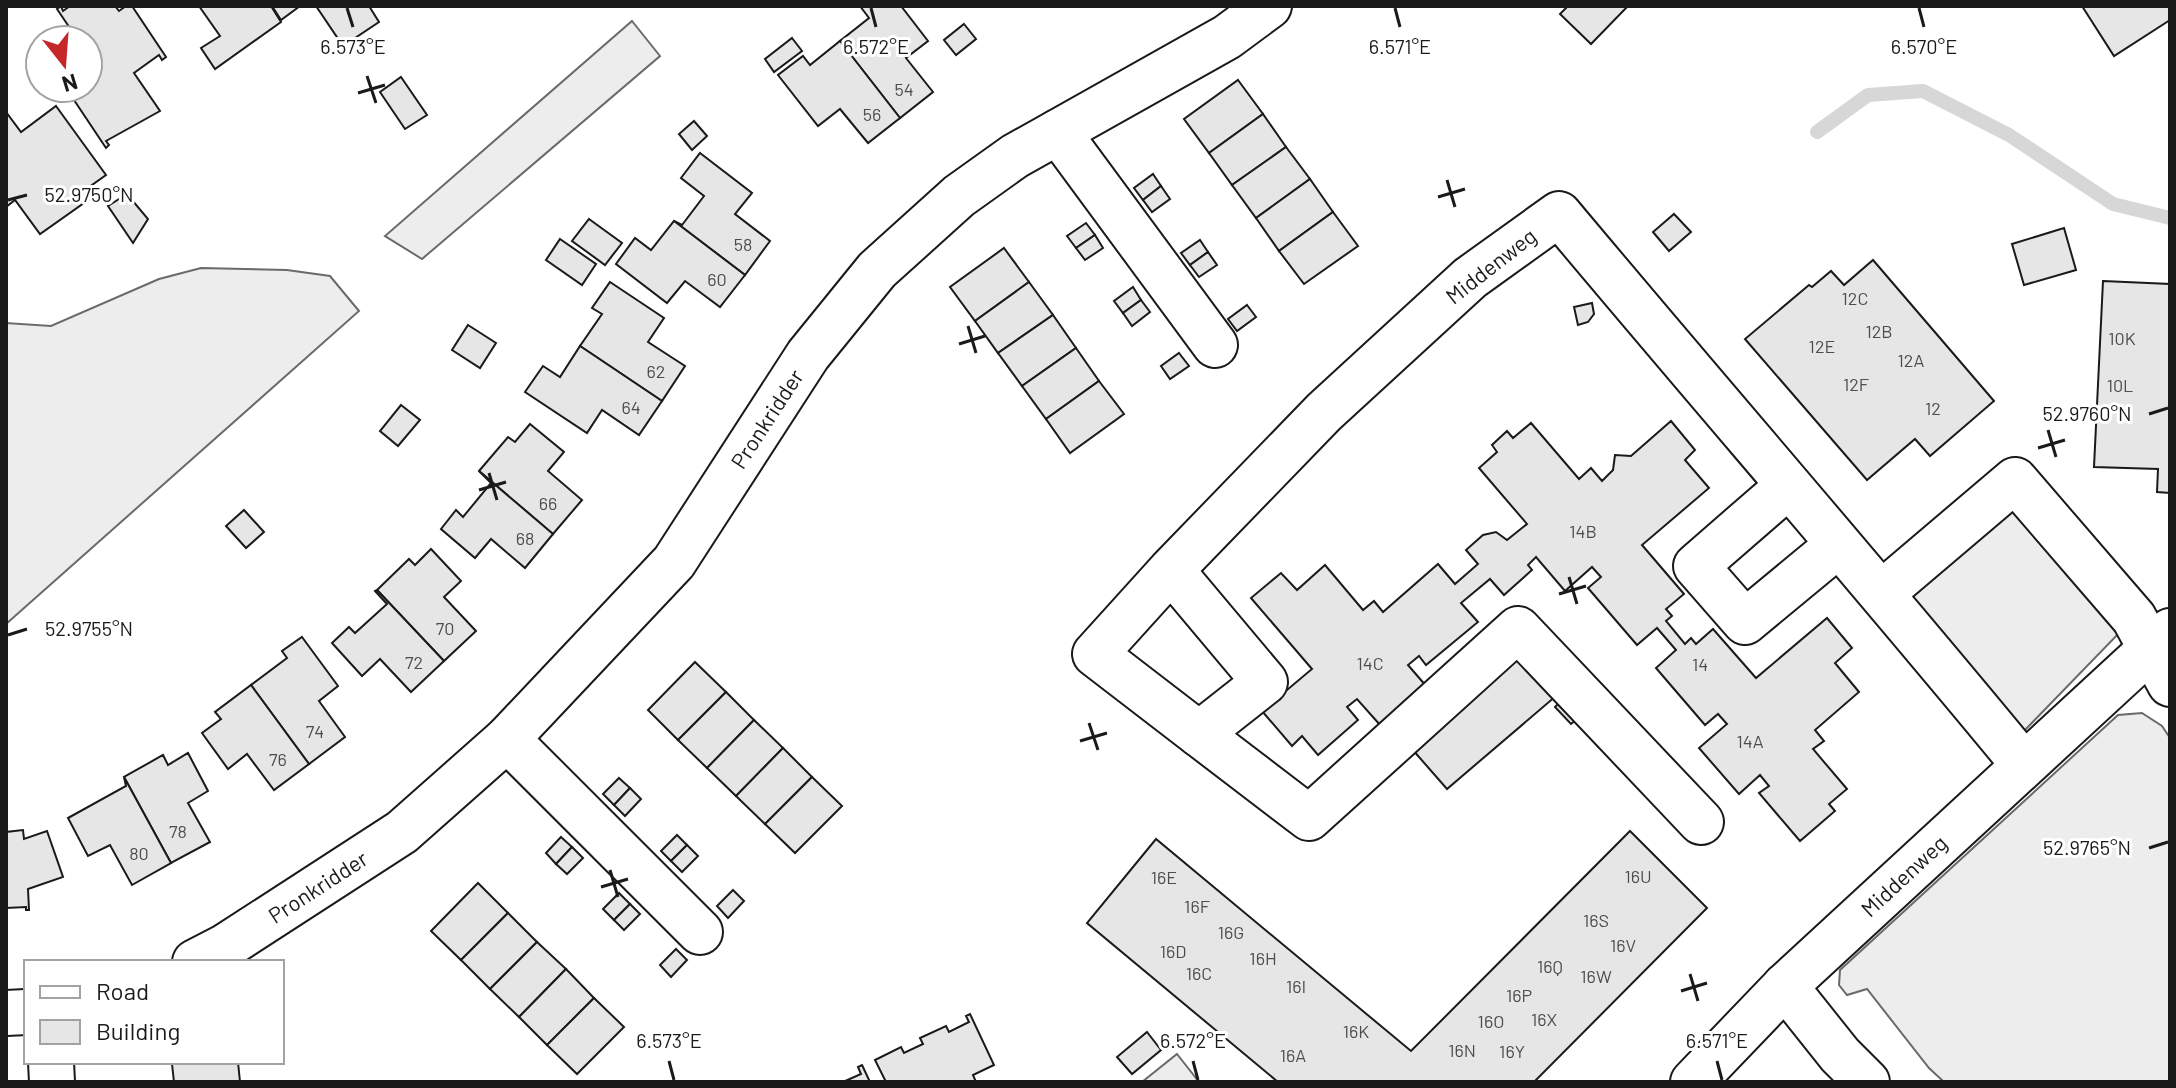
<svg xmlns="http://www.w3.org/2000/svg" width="2176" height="1088" font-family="Barlow,sans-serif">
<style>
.built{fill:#ededed;stroke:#6a6a6a;stroke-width:2}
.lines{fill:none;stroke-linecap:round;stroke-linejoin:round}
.stream{stroke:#d7d7d7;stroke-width:14}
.building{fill:#e6e6e6;stroke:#1a1a1a;stroke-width:2}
.minor-casing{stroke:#1a1a1a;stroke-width:48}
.minor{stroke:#fff;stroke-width:44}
.ticks{fill:none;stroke:#1a1a1a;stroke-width:3}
.labels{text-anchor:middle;stroke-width:6;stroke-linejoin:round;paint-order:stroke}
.number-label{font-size:18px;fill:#4d4d4d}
.street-label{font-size:22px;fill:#1a1a1a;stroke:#fff}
.ticks-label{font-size:20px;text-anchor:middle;fill:#1a1a1a;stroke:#fff;stroke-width:6;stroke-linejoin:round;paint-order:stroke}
</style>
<rect width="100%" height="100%" fill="#fff"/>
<!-- built -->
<g class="built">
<polygon points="632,21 660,56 422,259 385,236"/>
<polygon points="201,268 287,270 330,276 359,311 6,624 6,323 51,326 159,279"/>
<polygon points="2017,495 2123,629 2024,731 1906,594"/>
<polygon points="2142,713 2162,726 2170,738 2170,1082 1944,1082 1929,1068 1867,989 1847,995 1839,985 1840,970 2118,715"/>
<polygon points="1177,1054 1199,1082 1142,1082"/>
</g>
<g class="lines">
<!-- stream -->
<polyline class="stream" points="1817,132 1868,95 1923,91 2009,135 2113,204 2170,218"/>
</g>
<!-- building -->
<g class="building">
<polygon points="61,6 63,11 70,6 115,6 119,11 126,6 132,6 166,57 162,60 159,55 134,73 160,111 106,141 109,145 106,148 66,88 88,88 88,68 94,64 88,55 88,40 78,40 57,9"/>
<polygon points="199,6 271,6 281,22 215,69 201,48 220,36"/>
<polygon points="272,6 300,6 281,20"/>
<polygon points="316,6 369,6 379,22 343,46"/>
<polygon points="860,6 901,6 928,41 906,58 933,92 900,118 840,41 869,18"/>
<polygon points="1568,6 1628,6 1591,44 1560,14"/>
<polygon points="2082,6 2170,6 2170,20 2114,56"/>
<polygon points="964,24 976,39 956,55 944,40"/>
<polygon points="792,38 802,51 774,72 765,59"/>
<polygon points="840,41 900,118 868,143 840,109 818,126 778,75 803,56 810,65"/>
<polygon points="401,77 427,115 405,129 380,92"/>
<polygon points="1238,80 1263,114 1209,153 1184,119"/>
<polygon points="56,106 106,175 85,190 91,198 40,234 15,200 6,207 6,112 21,132"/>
<polygon points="1263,114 1286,147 1232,185 1209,153"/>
<polygon points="694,121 707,136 692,150 679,134"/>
<polygon points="1286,147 1310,179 1256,218 1232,185"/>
<polygon points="700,153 752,193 735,214 770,241 745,275 674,221 682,225 704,196 681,178"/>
<polygon points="1153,174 1161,186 1143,200 1134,188"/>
<polygon points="1310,179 1333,212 1279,251 1256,218"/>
<polygon points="1161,186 1170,199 1152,212 1143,200"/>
<polygon points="127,194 148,219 133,243 108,206"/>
<polygon points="1333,212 1358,246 1304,284 1279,251"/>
<polygon points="1674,214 1691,232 1669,251 1653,232"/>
<polygon points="589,219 622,243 605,265 572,241"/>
<polygon points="674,221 745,275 720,307 685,281 667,303 616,264 635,238 651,250"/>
<polygon points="1086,223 1095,235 1076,248 1067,236"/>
<polygon points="2064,228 2076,270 2024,285 2012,244"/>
<polygon points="1095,235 1103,248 1085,260 1076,248"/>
<polygon points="560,239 596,264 582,285 546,260"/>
<polygon points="1200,240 1208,252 1190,265 1181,253"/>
<polygon points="1004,248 1029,282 975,321 950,287"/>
<polygon points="1208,252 1217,265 1199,277 1190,265"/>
<polygon points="1873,260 1994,401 1930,456 1915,439 1867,480 1745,339 1809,285 1812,287 1831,271 1844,285"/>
<polygon points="2103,281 2170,284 2170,493 2157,492 2158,469 2094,467"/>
<polygon points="610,282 664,318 648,342 685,366 662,401 580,346 602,314 592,308"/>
<polygon points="1029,282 1053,315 998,353 975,321"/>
<polygon points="1133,287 1141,300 1123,313 1114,301"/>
<polygon points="1141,300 1150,312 1132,326 1123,313"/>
<polygon points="1592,303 1594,314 1588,322 1578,325 1574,307"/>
<polygon points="1247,305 1256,317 1237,331 1228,319"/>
<polygon points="1053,315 1076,348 1022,386 998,353"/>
<polygon points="468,325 496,343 480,368 452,350"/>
<polygon points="580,346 662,401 639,435 602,410 587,433 525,392 543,366 560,377"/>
<polygon points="1076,348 1099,381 1046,419 1022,386"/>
<polygon points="1179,353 1189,366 1170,379 1161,366"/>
<polygon points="1099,381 1124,414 1070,453 1046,419"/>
<polygon points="401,405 420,420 398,446 380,431"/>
<polygon points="1671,421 1695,450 1685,460 1709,488 1642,545 1684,594 1666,609 1672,616 1666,621 1685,644 1691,638 1696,644 1713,629 1756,678 1827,618 1852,648 1835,663 1859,692 1815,730 1824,741 1813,749 1847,789 1829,804 1835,811 1800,841 1759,793 1769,786 1760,775 1739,794 1699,748 1727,724 1718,714 1705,725 1656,668 1676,650 1657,628 1637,645 1588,588 1601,577 1592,567 1565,591 1536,557 1528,565 1532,570 1504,595 1490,579 1461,603 1478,622 1426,665 1419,656 1408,665 1427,687 1381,726 1357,699 1347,707 1358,720 1318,755 1302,736 1292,746 1262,711 1312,669 1251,598 1281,573 1297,590 1325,565 1363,610 1374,601 1383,612 1438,564 1455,584 1478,564 1466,550 1483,535 1496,532 1507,540 1527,524 1479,468 1497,452 1492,445 1507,431 1513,438 1531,423 1579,479 1591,468 1602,481 1613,470 1615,455 1631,456"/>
<polygon points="530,424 564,452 548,471 582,500 553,534 479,471 508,437 515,442"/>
<polygon points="479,471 553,534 525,568 491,539 475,558 441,529 456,510 463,517 491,483"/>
<polygon points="244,510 264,532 246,548 226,526"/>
<polygon points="431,549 461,581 444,597 476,631 444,661 377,590 409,559 415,565"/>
<polygon points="377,590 444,661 411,692 380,659 362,676 332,643 349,627 355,633 387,604 375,591"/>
<polygon points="302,637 338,686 319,701 345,737 309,764 251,685 287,658 282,651"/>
<polygon points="1521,655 1556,696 1447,789 1412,749"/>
<polygon points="695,662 726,692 678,740 648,710"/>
<polygon points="251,685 309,764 274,790 247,754 228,769 202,733 221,719 215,712"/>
<polygon points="726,692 754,720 707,768 678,740"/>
<polygon points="1566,696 1582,715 1571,724 1555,707"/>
<polygon points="754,720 783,748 736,796 707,768"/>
<polygon points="783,748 812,777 765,824 736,796"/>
<polygon points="188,753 208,791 188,803 210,842 171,863 124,777 163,755 168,765"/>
<polygon points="124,777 171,863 132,885 110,845 88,856 68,818 126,786"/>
<polygon points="812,777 842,806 795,853 765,824"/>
<polygon points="619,778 630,788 614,805 603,794"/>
<polygon points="630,788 641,799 625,816 614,805"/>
<polygon points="23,830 24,839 47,831 63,877 28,889 29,910 26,910 26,907 6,908 6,832"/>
<polygon points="1630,831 1707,908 1534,1082 1278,1082 1087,923 1156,839 1411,1051"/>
<polygon points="677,835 687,845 671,861 661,851"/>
<polygon points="561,837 572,847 556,864 546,853"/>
<polygon points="687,845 698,856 682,872 671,861"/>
<polygon points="572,847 583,858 567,874 556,864"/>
<polygon points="478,883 508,913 461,960 431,931"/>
<polygon points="733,890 744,901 728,918 717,906"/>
<polygon points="619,893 630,904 614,920 603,909"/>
<polygon points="630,904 640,914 624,930 614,920"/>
<polygon points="508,913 537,942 490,989 461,960"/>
<polygon points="537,942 566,969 519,1017 490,989"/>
<polygon points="676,949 687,960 671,977 660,965"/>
<polygon points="566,969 594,998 547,1045 519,1017"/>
<polygon points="594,998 624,1027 577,1074 547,1045"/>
<polygon points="970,1014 994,1065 973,1075 976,1082 886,1082 875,1060 901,1047 904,1053 923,1044 920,1038 946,1026 949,1032 969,1022 966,1016"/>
<polygon points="1147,1032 1161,1050 1132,1074 1117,1057"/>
<polygon points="191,1062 238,1062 240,1082 174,1082 172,1064"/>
<polygon points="862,1065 870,1082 843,1082 861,1074 858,1067"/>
</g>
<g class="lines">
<defs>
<g id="minor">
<polyline points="1058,132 1215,345"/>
<polyline points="1788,486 1696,566 1745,622 1838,545"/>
<path d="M1171,570l94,112 -66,52 -104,-80 76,-84 153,-158 146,-134 89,-64c154,184 312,365 465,551"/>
<polyline points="1882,593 2015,480 2134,618 2170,684"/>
<polyline points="1199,734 1309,818 1518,629 1701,822"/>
<polyline points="507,739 700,932"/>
<polyline points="195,962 226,946 402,832 507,739 674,562 808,355 877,270 959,196 1015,156 1227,37 1269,6"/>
<polyline points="1785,986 1840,1055 1867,1082"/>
<polyline points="6,1013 26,1012"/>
<polyline points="51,1062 52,1082"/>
<polyline points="1693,1082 1785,986 2170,631"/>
</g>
</defs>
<!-- minor casing -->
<use href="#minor" class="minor-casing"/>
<!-- minor -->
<use href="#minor" class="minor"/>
</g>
<!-- ticks -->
<path class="ticks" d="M347,8l6,19M871,8l5,19M1395,8l5,19M1919,8l5,19M367,76l9,27M358,93l27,-8M1447,180l8,27M1438,197l27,-8M8,200l19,-5M968,326l8,27M959,344l26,-8M2149,414l19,-6M2048,430l8,27M2038,448l27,-8M489,473l8,27M479,490l27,-8M1569,577l8,27M1559,594l27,-8M8,635l19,-6M1089,723l9,27M1080,741l27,-8M2149,848l19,-6M610,870l8,27M601,887l27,-8M1690,974l8,27M1681,991l26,-8M669,1061l5,19M1193,1061l5,19M1717,1061l5,19"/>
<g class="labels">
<!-- number labels -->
<g class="number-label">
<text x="904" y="96">54</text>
<text x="872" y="121">56</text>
<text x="743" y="251">58</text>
<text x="717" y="286">60</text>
<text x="1855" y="305">12C</text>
<text x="1879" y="338">12B</text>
<text x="2122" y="345">10K</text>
<text x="1822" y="353">12E</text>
<text x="1911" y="367">12A</text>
<text x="656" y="378">62</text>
<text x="1856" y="391">12F</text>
<text x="2120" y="392">10L</text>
<text x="631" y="414">64</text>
<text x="1933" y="415">12</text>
<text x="548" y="510">66</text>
<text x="1583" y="538">14B</text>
<text x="525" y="545">68</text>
<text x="445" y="635">70</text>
<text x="414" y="669">72</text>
<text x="1370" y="670">14C</text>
<text x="1700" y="671">14</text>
<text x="315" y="738">74</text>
<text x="1750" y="748">14A</text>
<text x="278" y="766">76</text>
<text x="178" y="838">78</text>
<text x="139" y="860">80</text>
<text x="1638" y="883">16U</text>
<text x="1164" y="884">16E</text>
<text x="1197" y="913">16F</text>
<text x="1596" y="927">16S</text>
<text x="1231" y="939">16G</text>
<text x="1623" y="952">16V</text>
<text x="1173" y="958">16D</text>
<text x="1263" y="965">16H</text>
<text x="1550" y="973">16Q</text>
<text x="1199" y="980">16C</text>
<text x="1596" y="983">16W</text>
<text x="1296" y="993">16I</text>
<text x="1519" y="1002">16P</text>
<text x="1544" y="1026">16X</text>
<text x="1491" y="1028">16O</text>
<text x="1356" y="1038">16K</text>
<text x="1462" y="1057">16N</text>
<text x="1512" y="1058">16Y</text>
<text x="1293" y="1062">16A</text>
</g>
<!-- street labels -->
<g class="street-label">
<text transform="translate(1491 266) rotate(-38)" y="8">Middenweg</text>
<text transform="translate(767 419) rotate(-57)" y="8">Pronkridder</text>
<text transform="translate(1904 876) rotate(-43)" y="8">Middenweg</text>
<text transform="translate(318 887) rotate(-33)" y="8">Pronkridder</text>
</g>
</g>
<g class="ticks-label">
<text x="353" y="54">6.573°E</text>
<text x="876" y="54">6.572°E</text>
<text x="1400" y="54">6.571°E</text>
<text x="1924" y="54">6.570°E</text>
<text x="89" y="202">52.9750°N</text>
<text x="2087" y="421">52.9760°N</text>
<text x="89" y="636">52.9755°N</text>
<text x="2087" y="855">52.9765°N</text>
<text x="669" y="1048">6.573°E</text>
<text x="1193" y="1048">6.572°E</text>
<text x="1717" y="1048">6.571°E</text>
</g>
<!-- border -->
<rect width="2176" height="1088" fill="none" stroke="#1a1a1a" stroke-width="16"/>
<!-- legend -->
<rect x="24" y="960" width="260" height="104" fill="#ffffff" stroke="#a3a3a3" stroke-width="2"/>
<rect x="40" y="986" width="40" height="12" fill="#ffffff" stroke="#a3a3a3" stroke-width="2"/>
<text x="96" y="1000" font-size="24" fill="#1a1a1a">Road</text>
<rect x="40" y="1020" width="40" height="24" fill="#e6e6e6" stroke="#a3a3a3" stroke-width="2"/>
<text x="96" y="1040" font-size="24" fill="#1a1a1a">Building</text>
<!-- north arrow -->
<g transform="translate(64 64) rotate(163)"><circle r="38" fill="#ffffff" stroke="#a3a3a3" stroke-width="2"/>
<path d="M0-6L14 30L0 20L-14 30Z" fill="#c62828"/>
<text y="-12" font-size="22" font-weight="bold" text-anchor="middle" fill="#1a1a1a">N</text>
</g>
</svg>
